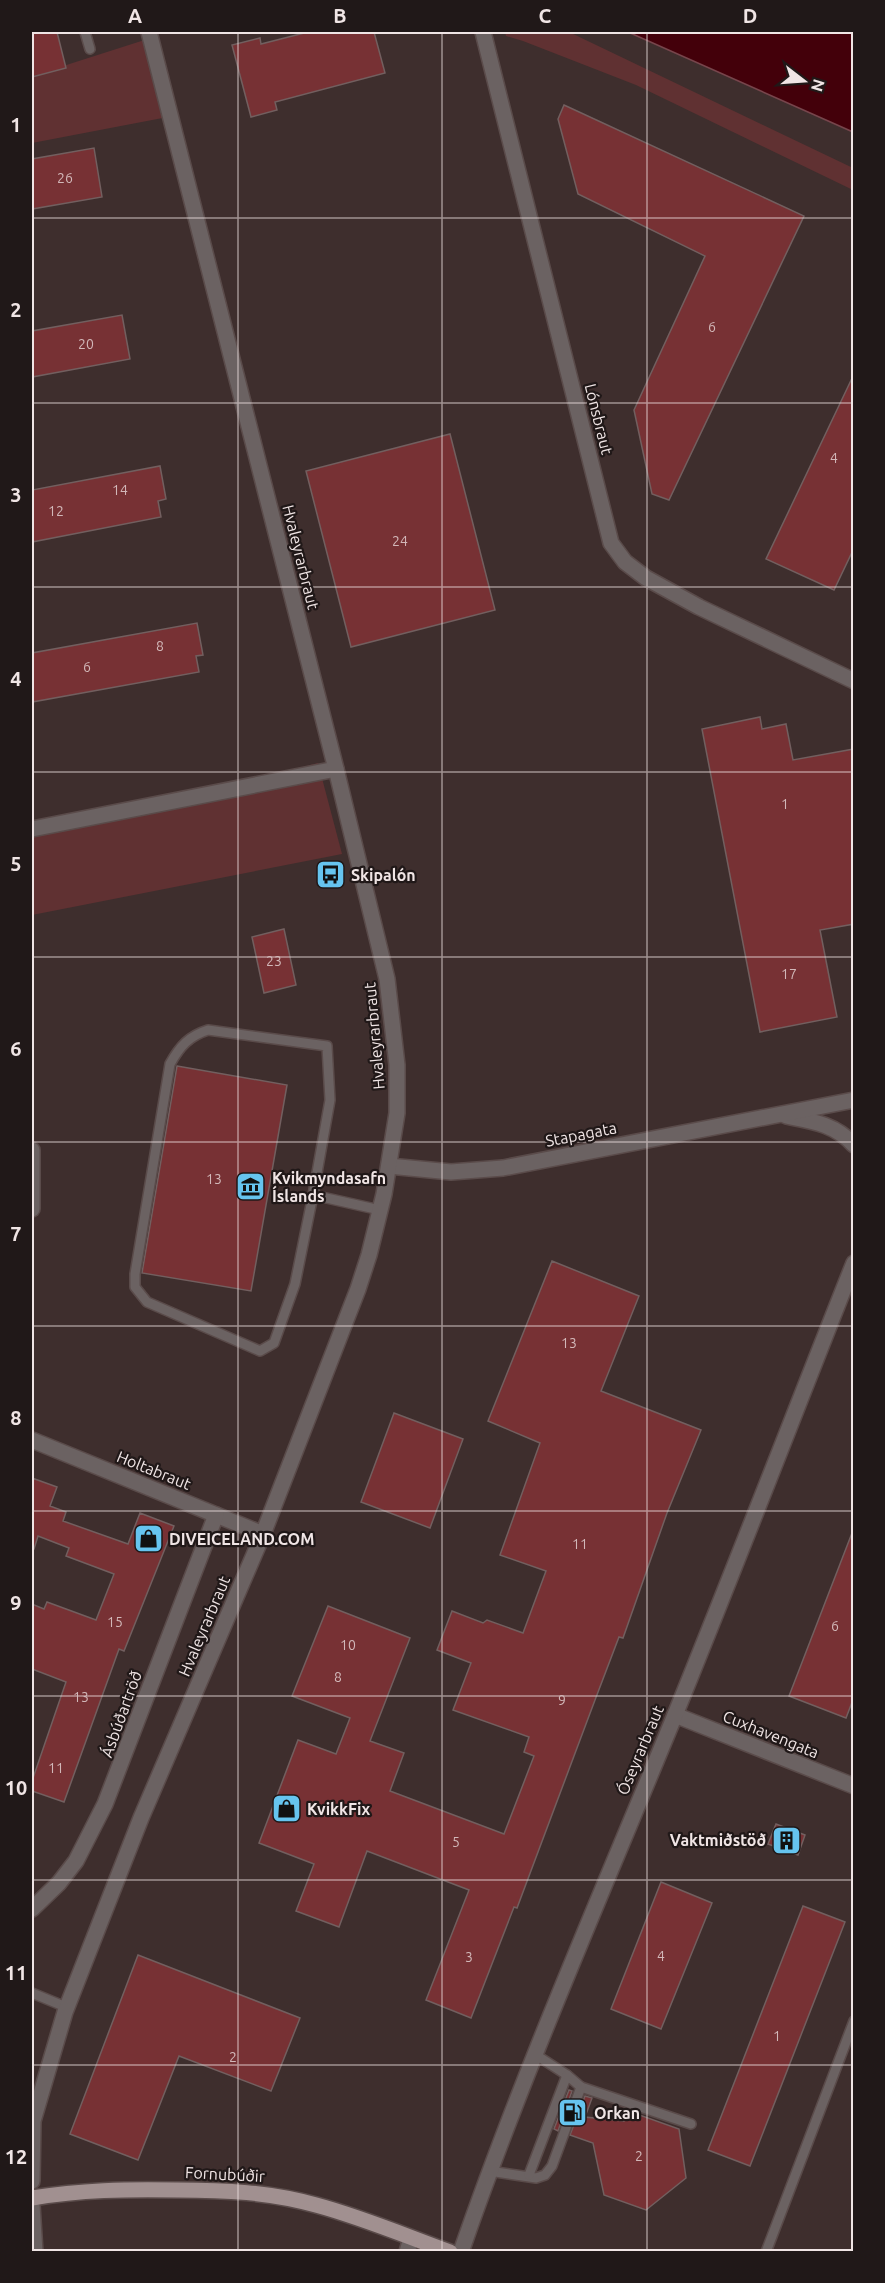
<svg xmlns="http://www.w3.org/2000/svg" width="885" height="2283" font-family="Ubuntu,sans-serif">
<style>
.green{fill:#603132}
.water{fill:#43000a;stroke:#77454c;stroke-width:1.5}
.building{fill:#773134;stroke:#725f5f;stroke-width:1.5}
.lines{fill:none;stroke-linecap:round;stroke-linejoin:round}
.service-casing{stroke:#5a4b4a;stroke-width:12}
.minor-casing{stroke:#5a4b4a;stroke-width:18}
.tertiary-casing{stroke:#5a4b4a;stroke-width:18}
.primary-casing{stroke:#5a4b4a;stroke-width:18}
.service{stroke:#6b6262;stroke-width:9}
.minor{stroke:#6b6262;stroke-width:15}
.tertiary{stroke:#6b6262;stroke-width:15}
.primary{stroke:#a19090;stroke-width:15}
.grid{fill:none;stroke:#f0e5e5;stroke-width:1.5;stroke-opacity:0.55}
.labels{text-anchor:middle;stroke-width:4.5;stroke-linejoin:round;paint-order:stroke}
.number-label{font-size:14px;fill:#d2b8b9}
.street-label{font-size:16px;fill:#f0e5e5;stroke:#201818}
.poi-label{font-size:16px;font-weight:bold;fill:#f0e5e5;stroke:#201818;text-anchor:start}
.neatline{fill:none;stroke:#f0e5e5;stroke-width:2}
.grid-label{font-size:20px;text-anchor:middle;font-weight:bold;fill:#f0e5e5}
</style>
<rect width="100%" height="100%" fill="#3e2e2d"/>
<!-- green -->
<g class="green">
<polygon points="505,32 569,32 853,168 853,190 636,85 523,41 506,36"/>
<polygon points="157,36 173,116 32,143 32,76"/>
<polygon points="318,763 342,854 32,915 32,836"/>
</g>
<!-- water -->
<polygon class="water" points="628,32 853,32 853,132"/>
<!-- building -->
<g class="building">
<polygon points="32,32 57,32 66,68 32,77"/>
<polygon points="308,32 374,32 385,73 275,102 277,110 251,117 232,45 260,38 261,44"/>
<polygon points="564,105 804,216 669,500 652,494 634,410 705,256 578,194 558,119"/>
<polygon points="94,148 102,197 32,209 32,159"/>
<polygon points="122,315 130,359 32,377 32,331"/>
<polygon points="854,374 854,548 834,590 766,559"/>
<polygon points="450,434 495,610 351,647 306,471"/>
<polygon points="160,466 166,499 158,501 161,517 32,542 32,490"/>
<polygon points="197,623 203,655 196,656 199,672 32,702 32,653"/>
<polygon points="760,717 762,729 786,724 793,760 854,749 854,924 820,930 837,1017 760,1032 702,729"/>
<polygon points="284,929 296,985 264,993 252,937"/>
<polygon points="177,1066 287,1085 251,1291 142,1273"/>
<polygon points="552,1261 639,1296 601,1391 701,1430 667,1513 623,1638 619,1637 595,1700 517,1908 514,1907 471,2018 426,2000 469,1890 367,1851 339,1927 296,1911 314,1864 259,1843 298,1740 336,1754 350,1718 292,1696 328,1606 410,1638 370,1741 404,1753 390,1791 504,1834 534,1756 524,1752 529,1737 453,1710 471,1663 437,1650 452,1611 483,1623 487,1620 523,1633 546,1571 500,1555 540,1443 488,1421"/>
<polygon points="394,1413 463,1439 430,1528 361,1502"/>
<polygon points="32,1478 57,1487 50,1506 66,1512 63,1521 128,1544 140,1513 174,1526 124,1651 119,1649 64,1802 32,1791 32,1781 66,1682 32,1669 32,1604 44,1609 47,1602 96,1620 114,1574 66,1556 69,1548 38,1536 34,1549 32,1549"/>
<polygon points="852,1533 854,1533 854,1697 846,1718 789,1696"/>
<polygon points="776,1824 805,1835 798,1855 768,1844"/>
<polygon points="661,1882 712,1903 661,2029 611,2009"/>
<polygon points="803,1906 845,1922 750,2166 708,2150"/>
<polygon points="138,1955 300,2018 271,2091 179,2056 138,2160 70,2134"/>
<polygon points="569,2090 572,2091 558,2131 554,2129"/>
<polygon points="585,2096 592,2098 585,2117 624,2121 634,2113 679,2129 686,2178 646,2210 604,2195 593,2143 570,2135"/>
</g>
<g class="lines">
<defs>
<g id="service">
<polyline points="85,32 90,49"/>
<path d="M313,1195l-18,89 -21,59 -14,8 -113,-49 -12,-15v-13l35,-210c10,-18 19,-28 38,-34l119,16 3,54 -17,95 67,15"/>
<polyline points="32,1993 66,2007"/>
<polyline points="581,2087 691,2124"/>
<polyline points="489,2171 536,2178 545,2175 552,2166 581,2087 567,2075 536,2055"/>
<polyline points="529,2175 567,2075"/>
<polyline points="766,2252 854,2021"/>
</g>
<g id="minor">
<polyline points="483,32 611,543 625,562 646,578 699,607 854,681"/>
<polyline points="32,829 336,769"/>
<path d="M786,1116c26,5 49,8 68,29"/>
<polyline points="32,1150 32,1209"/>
<polyline points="389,1166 451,1172 503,1168 854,1100"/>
<polyline points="32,1440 263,1534"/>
<polyline points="675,1715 854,1786"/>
<polyline points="32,1909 59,1883 76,1861 105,1804 216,1515"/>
<polyline points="32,2205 35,2252"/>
<polyline points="407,2252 411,2238"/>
<path d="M461,2252c63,-182 141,-359 214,-537 61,-150 119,-301 179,-452"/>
</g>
<polyline id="tertiary" points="32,2181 33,2121 65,2012 141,1818 263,1534 358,1289 369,1255 384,1194 397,1113 397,1065 387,979 336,769 149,32"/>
<path id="primary" d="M32,2198c49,-8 94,-9 145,-8 47,0 93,2 139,15 45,12 90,31 134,47"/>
</defs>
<!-- service casing -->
<use href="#service" class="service-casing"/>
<!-- minor casing -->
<use href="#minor" class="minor-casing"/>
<!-- tertiary casing -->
<use href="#tertiary" class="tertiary-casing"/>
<!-- primary casing -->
<use href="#primary" class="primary-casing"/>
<!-- service -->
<use href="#service" class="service"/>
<!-- minor -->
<use href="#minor" class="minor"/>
<!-- tertiary -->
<use href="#tertiary" class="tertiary"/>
<!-- primary -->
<use href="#primary" class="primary"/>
</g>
<!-- grid -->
<path class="grid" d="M238,32v2220M442,32v2220M647,32v2220M32,218h822M32,403h822M32,587h822M32,772h822M32,957h822M32,1142h822M32,1326h822M32,1511h822M32,1696h822M32,1880h822M32,2065h822"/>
<!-- icons -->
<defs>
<symbol id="bus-square" viewBox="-11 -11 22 22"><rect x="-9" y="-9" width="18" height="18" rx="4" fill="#66c4ef" stroke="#201818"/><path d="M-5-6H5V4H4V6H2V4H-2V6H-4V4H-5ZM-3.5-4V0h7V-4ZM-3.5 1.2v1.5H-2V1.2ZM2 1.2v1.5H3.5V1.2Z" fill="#111"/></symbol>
<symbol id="museum-square" viewBox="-11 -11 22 22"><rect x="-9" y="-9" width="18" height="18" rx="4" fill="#66c4ef" stroke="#201818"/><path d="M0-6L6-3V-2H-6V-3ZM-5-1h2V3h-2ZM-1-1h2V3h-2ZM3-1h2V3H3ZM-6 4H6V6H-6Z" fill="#111"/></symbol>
<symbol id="shop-square" viewBox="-11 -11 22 22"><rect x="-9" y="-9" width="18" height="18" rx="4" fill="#66c4ef" stroke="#201818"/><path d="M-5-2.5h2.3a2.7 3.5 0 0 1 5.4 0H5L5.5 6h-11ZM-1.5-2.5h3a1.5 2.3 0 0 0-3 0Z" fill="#111"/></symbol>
<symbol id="building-square" viewBox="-11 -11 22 22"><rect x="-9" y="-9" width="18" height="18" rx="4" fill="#66c4ef" stroke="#201818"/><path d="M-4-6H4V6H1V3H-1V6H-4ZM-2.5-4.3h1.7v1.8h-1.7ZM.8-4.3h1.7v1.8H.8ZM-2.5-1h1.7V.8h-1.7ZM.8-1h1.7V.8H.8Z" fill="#111"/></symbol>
<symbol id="fuel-square" viewBox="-11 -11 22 22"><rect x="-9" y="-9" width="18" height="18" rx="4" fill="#66c4ef" stroke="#201818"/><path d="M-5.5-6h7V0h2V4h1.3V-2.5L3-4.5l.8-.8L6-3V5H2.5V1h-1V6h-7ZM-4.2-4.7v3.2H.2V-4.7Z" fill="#111"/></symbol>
</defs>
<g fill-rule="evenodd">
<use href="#bus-square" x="314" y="858" width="33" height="33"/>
<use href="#museum-square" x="234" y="1170" width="33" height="33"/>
<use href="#shop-square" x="132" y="1522" width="33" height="33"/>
<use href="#shop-square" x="270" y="1792" width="33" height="33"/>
<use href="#building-square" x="770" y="1824" width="33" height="33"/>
<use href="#fuel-square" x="556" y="2096" width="33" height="33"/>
</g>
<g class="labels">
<!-- number labels -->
<g class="number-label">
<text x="65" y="183">26</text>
<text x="712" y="332">6</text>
<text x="86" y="349">20</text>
<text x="834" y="463">4</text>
<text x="120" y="495">14</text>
<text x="56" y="516">12</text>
<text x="400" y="546">24</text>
<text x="160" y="651">8</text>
<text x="87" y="672">6</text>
<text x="785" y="809">1</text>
<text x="274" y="966">23</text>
<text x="789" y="979">17</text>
<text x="214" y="1184">13</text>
<text x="569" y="1348">13</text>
<text x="580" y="1549">11</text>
<text x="115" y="1627">15</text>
<text x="835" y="1631">6</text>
<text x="348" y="1650">10</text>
<text x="338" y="1682">8</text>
<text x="81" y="1702">13</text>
<text x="562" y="1705">9</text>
<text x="56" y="1773">11</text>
<text x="456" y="1847">5</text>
<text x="661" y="1961">4</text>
<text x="469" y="1962">3</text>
<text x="777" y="2041">1</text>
<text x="233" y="2062">2</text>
<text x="639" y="2161">2</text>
</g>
<!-- street labels -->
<g class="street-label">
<text transform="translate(599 419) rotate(76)" y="6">Lónsbraut</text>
<text transform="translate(301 557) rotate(76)" y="6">Hvaleyrarbraut</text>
<text transform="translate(374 1036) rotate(-95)" y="6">Hvaleyrarbraut</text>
<text transform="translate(581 1134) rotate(-11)" y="6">Stapagata</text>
<text transform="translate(154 1470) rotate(22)" y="6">Holtabraut</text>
<text transform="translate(204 1626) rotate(-67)" y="6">Hvaleyrarbraut</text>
<text transform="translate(121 1714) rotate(-70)" y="6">Ásbúðartröð</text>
<text transform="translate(771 1734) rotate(22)" y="6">Cuxhavengata</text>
<text transform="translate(640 1750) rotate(-67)" y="6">Óseyrarbraut</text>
<text transform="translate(225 2174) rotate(3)" y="6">Fornubúðir</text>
</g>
<!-- poi labels -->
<g class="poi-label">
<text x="351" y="881">Skipalón</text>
<text x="272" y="1184">Kvikmyndasafn<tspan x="272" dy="18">Íslands</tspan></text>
<text x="169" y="1545">DIVEICELAND.COM</text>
<text x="307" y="1815">KvikkFix</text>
<text x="766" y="1846" text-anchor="end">Vaktmiðstöð</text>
<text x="594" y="2119">Orkan</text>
</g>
</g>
<!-- border -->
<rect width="885" height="2283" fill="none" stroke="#201818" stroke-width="66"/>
<!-- north arrow -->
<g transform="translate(804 81) rotate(107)" stroke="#201818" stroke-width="4.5" paint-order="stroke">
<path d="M0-4.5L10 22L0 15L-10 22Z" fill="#f0e5e5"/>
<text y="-9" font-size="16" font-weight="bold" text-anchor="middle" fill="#f0e5e5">N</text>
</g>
<rect x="33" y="33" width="819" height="2217" class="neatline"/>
<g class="grid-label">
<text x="135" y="23">A</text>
<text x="340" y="23">B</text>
<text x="545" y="23">C</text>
<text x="750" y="23">D</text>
<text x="16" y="132">1</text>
<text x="16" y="317">2</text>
<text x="16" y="502">3</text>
<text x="16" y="686">4</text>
<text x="16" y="871">5</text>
<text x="16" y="1056">6</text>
<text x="16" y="1241">7</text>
<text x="16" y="1425">8</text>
<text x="16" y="1610">9</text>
<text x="16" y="1795">10</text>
<text x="16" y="1980">11</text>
<text x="16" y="2164">12</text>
</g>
</svg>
